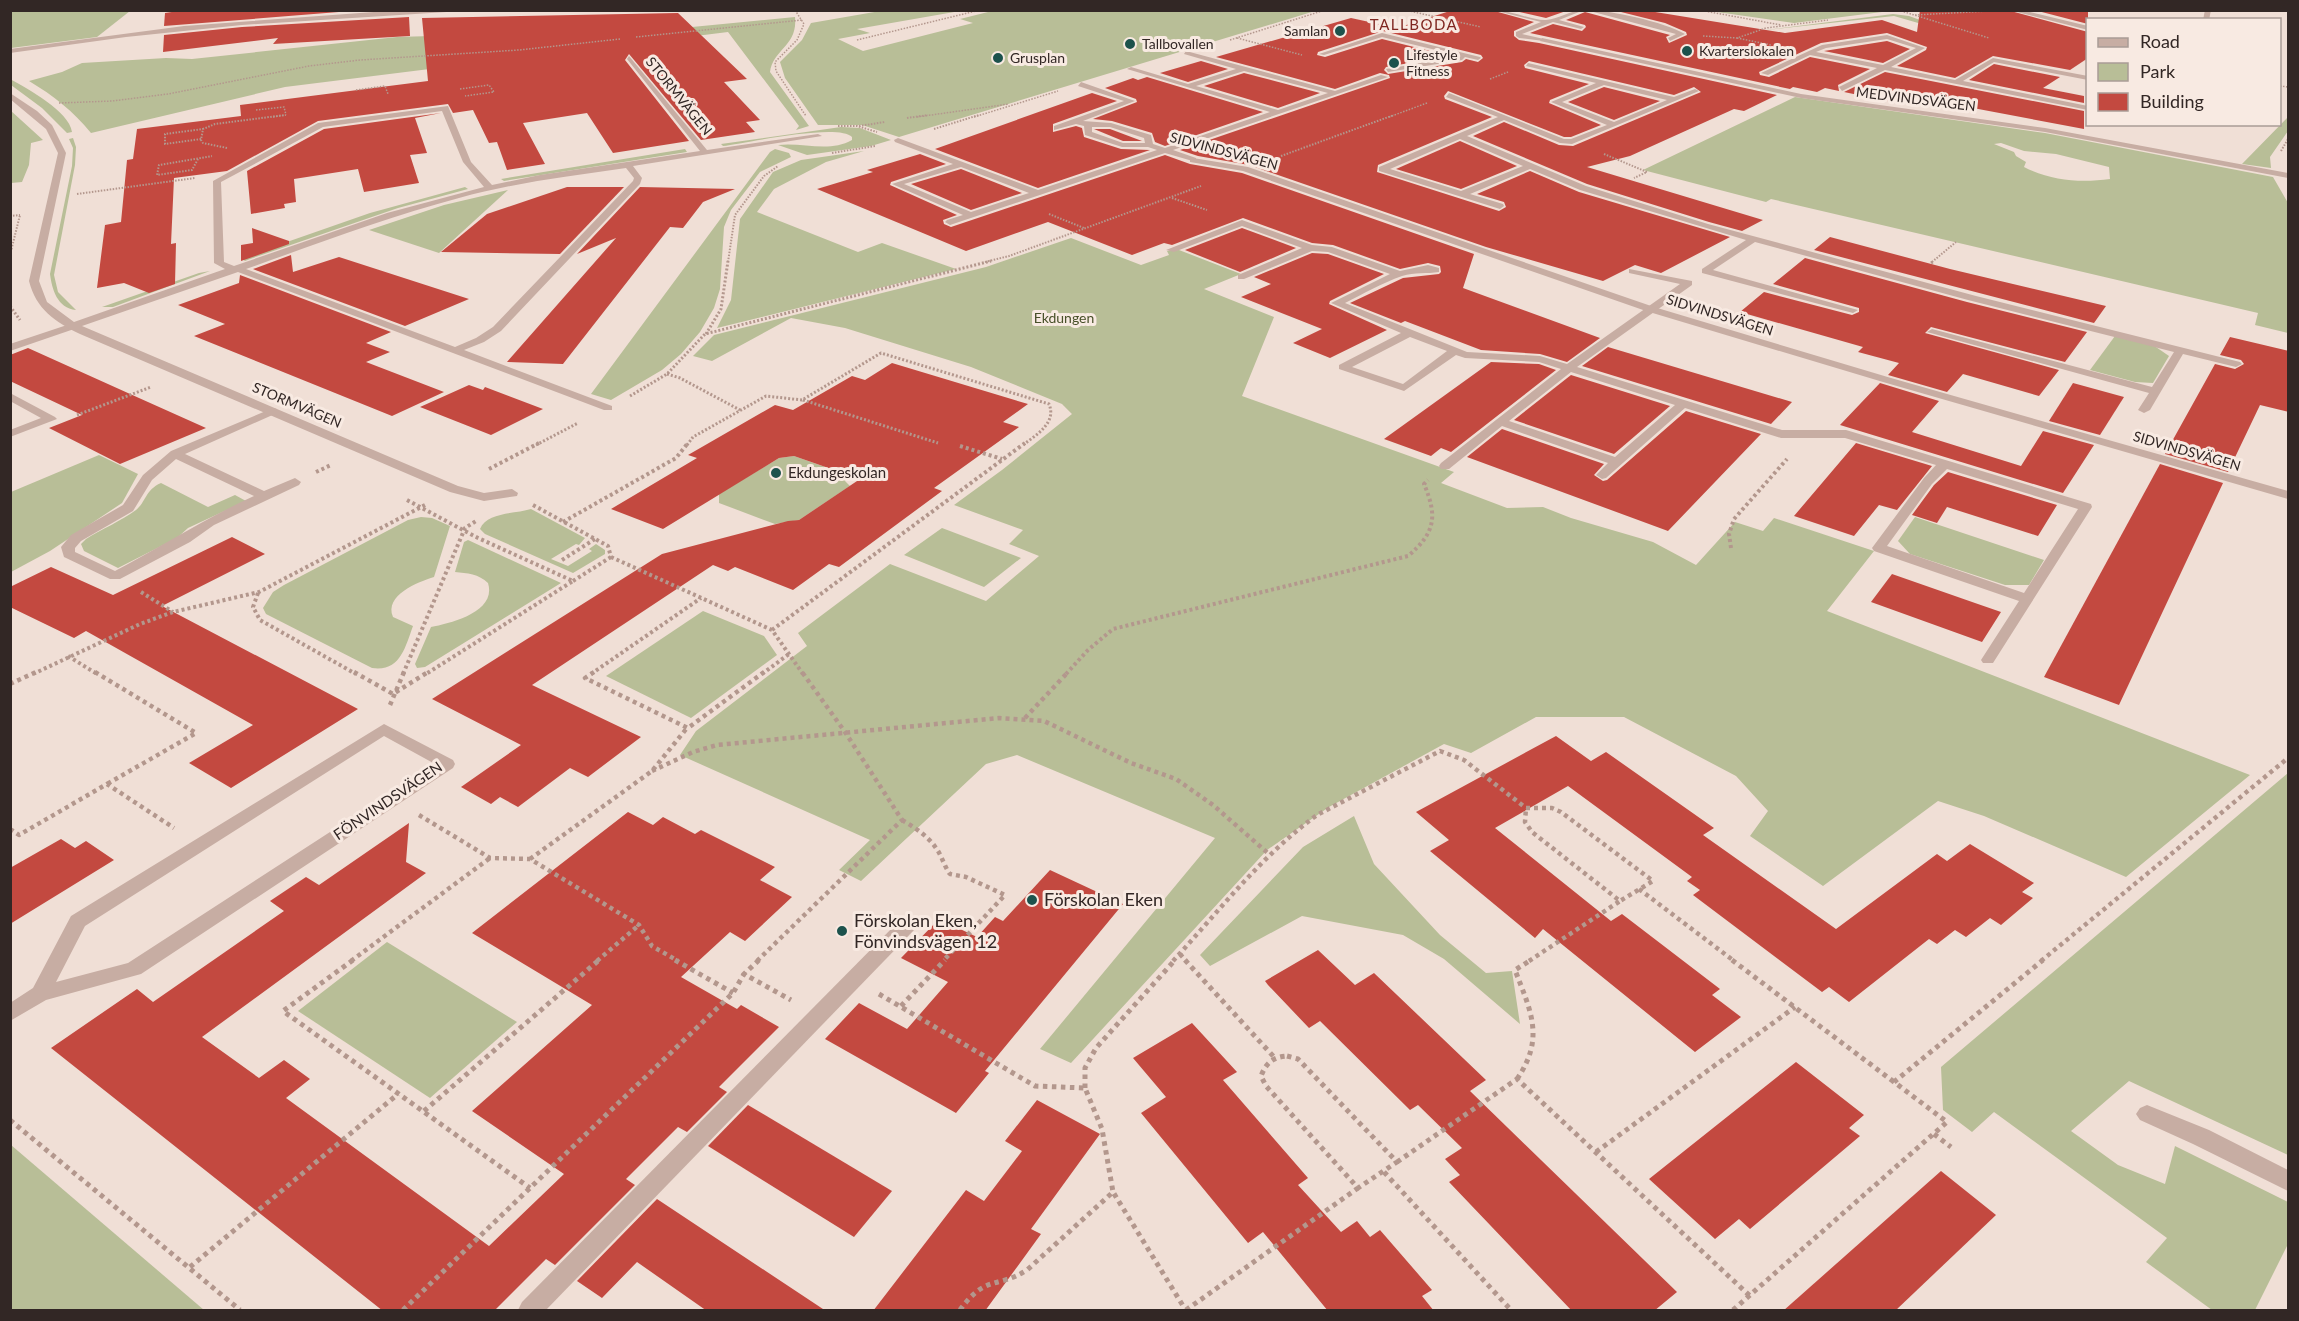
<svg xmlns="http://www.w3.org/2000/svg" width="2299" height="1321" font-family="Lato,sans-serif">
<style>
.green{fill:#b8be97;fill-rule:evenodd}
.building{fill:#c34940;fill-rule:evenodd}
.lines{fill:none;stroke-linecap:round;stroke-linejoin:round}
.path-far5{stroke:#b3978d;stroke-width:1.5;stroke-dasharray:1.5 1.5;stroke-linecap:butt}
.path-far4{stroke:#b3978d;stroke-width:2;stroke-dasharray:1.5 1.5;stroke-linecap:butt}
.path-far3{stroke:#b3978d;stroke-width:3;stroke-dasharray:2 2;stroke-linecap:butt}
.path-far2{stroke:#b3978d;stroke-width:4;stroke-dasharray:3 3;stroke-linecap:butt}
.path-far1{stroke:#b3978d;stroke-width:4.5;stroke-dasharray:4 4;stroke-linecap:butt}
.path{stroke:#b3978d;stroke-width:5;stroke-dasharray:4.5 4.5;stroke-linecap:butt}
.service{fill:#c7ada3;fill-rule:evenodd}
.minor{fill:#c7ada3;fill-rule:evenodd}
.poi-dot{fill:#1c524c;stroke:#f8eae2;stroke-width:2}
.labels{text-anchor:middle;stroke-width:6;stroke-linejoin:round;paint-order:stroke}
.far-poi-label{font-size:14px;fill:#322725;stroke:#f8eae2;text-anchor:start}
.far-street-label{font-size:14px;fill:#322725;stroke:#f8eae2}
.far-park-label{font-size:14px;fill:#485029;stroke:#f8eae2}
.far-quarter-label{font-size:15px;letter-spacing:1.5px;fill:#7f2620;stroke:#f8eae2}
.poi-label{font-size:15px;fill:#322725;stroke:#f8eae2;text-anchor:start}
.street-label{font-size:15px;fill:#322725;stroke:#f8eae2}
.near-poi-label{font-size:18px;fill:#322725;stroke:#f8eae2;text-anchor:start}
</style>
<rect width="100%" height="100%" fill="#f0dfd6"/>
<!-- green -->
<g class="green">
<polygon points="886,10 960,11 857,29 870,33 838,39 863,51 973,23 960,19 992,11 1315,11 899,137 862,125 818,125 785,78 780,62 802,40 811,23"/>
<polygon points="10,11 11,10 130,11 97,37 11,48"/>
<polygon points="1710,11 1889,10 1890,11 1794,23"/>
<polygon points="1893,14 1909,16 1970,38 1894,16 1758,31"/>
<path d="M795,17c3,29 -22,32 -25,55l39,54 -13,4 3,-4 -71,-94 -443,55 -194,46c-18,-22 -37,-37 -62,-52l33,-9 20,-9 84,-5 26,1 205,-22 138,-4 85,1z"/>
<path d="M10,79c18,10 59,32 62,53l-5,1 -25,-25 -31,-23z"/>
<path d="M1795,97l250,36 228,44 15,26v130l-33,-8 3,-12 -487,-114 -5,3 -123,-32zM2001,143l23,8 32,3 53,13 1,12c-29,4 -59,2 -86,-12l2,-5 -10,-6 -2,-4 -20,-8z"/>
<polygon points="10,110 43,140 31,143 29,165 22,182 11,183"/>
<polygon points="2288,117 2288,131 2270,157 2271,168 2242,164"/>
<path d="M841,127l19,1 31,12 -20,6 -64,9 -29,-10c25,-3 51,8 74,-5v-3c-14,-14 -106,6 -129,9l-2,-2z"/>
<path d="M73,138l3,9 -1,18 -21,110 4,17 18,18c-19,-2 -24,-21 -26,-36l22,-108 1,-18 -4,-9z"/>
<polygon points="685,149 687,152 504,181 501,179"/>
<polygon points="775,149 789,153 791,157 760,172 731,210 724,227 720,289 714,308 700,332 681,354 662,370 611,400 591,394 770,152"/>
<polygon points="864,151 826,162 774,189 757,212 858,252 882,243 956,269 717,328 731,300 740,219 773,172 801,160"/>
<polygon points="465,187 468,189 398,208 250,259 245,261 241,258 370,213"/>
<polygon points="508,190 439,253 369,230 444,205"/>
<polygon points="1071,238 1141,265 1169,255 1167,251 1179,250 1241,274 1204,289 1274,317 1242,396 1454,472 1441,483 1507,508 1543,507 1571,518 1653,542 1696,565 1735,522 1763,531 1774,518 1874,551 1827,611 2250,775 2126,877 1984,816 1938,801 1823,886 1750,836 1768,811 1736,776 1624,717 1536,717 1471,753 1444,744 1329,807 1267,850 1071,1063 1040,1049 1215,838 1017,755 986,764 861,881 839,870 870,840 680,755 696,731 807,646 798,633 890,564 986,601 1039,556 1009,544 1023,530 954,505 1002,470 1072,414 1062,404 971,367 845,328 791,318 712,361 693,356 714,335 986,267"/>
<polygon points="210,271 113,307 102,307 199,273"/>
<polygon points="2115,336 2153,345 2169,356 2153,383 2135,382 2090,370"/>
<polygon points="99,455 138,474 122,503 50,551 11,572 11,492"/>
<polygon points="794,456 848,475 845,481 850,486 799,520 775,524 719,503 719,494 779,458"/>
<path d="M161,483l47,24 27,-12 11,6 -58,27 -11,10 -59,30 -34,-17 -3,-7 5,-5c16,-10 35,-18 50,-29 10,-8 9,-20 25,-27z"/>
<path d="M531,509l54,29 -6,7 -3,-1 -25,15 17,7 24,-15 -3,-2 7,-5 9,6v4l-32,19 -88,-39 -5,-5c7,-17 35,-15 51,-20z"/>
<path d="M421,517l11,1 18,8 -16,51c-16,5 -50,18 -41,40l20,9c-8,22 -13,46 -41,42l-106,-54 -3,-6 10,-16 11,-7 124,-65z"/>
<polygon points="1915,517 2044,560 2029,585 2005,585 1910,554 1898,541"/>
<polygon points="942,528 1021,558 984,587 904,555"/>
<path d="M468,540l93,43 -136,84 -8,1 -2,-4 16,-37c20,-4 66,-15 57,-44 -9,-9 -21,-10 -33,-11l9,-30z"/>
<polygon points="703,611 764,636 777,655 691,718 606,676"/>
<polygon points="2288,773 2288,1155 2129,1081 2071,1131 2118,1165 2165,1184 2175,1146 2288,1202 2288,1244 2255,1310 2212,1310 2146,1262 2167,1238 1994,1112 1972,1132 1943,1110 1941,1067"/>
<polygon points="1354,816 1374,864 1440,935 1486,973 1512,971 1520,1024 1444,959 1403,935 1302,916 1210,966 1200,955 1303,847"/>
<polygon points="387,942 517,1022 430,1098 298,1011"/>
<polygon points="10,1145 11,1145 204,1310 11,1310"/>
</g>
<!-- building -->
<g class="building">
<polygon points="185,10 364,10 164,26 165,13"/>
<path d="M1453,10h38l43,12 -20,9v5l5,4 20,3 238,52 -33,16 -10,-2 -104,47 -43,11 176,53 -21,11 -33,-9 -122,-38 -114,-48 31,-14 55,23 14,1 128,-54 -7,-5 -20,8 -145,-34 -5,4 1,3 64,16 -39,16 -1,3 52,22 -30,12h-7l-116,-46 -4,5 1,3 47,18 -114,48 -1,7 122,39 7,-4 -2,-5 -27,-8 53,-23 49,21 151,45 -69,36 -26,-8 -32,16 -117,-34 -237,-82 -51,-9 -18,-6 210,-72 -1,-3 -9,-2 -45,16 -119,-32 135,-39 46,10zM1383,31l98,24 2,3 -5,4 -12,-3 -4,3 -74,12 -4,-4 2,-3 64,-11 -68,-17 -57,18 -8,-2 1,-3z"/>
<polygon points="1511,10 1569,10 1546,18"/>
<polygon points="1613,10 1643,10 1785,33 1882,20 1917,32 1920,10 2007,10 2088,32 2088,58 2070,70 1993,56 1955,78 1897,66 1926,50 1927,47 1887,33 1821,43 1759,72 1760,75 1769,77 1810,57 1870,69 1838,85 1839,91 1825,88 1817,92 1793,87 1790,89 1530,33 1553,24 1582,31 1586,27 1585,25 1566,20 1585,12 1670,35 1666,37 1669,43 1687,35 1686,32 1665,23"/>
<polygon points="2034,10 2088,10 2088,24"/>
<polygon points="678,13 747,79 724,82 760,120 746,122 755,132 701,140 629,54 625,60 689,141 613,153 587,113 523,123 545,164 507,170 497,142 489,143 473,110 453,113 448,104 318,121 227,171 174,178 171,244 176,243 175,284 149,293 124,283 97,288 105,225 121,222 127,160 133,159 137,129 241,116 240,105 428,81 422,18"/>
<polygon points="409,17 410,36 273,44 278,38 163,52 164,35 242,27"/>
<polygon points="1887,41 1910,49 1883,63 1824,51"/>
<polygon points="1201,61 1228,69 1188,82 1160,73"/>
<polygon points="1994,64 2060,77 2043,88 2084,96 2084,103 1969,80"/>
<polygon points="1885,72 2084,111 2084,129 1904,95 1892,102 1844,92"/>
<polygon points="1244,73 1320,93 1278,108 1204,86"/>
<polygon points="1147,77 1263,112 1165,146 1155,142 1152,133 1112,121 1093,119 1137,102 1136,99 1105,88 1133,78 1138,80"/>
<polygon points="1604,87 1660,101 1614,120 1568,102"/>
<polygon points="1092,93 1117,101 1053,124 1053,132 1076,126 1082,128 1084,137 1121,149 1150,150 1038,188 935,149"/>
<polygon points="441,113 415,118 427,153 410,155 419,183 364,192 358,169 294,179 296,202 284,204 285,208 251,214 247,171 324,129"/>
<polygon points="1094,129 1110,129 1142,141 1123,141"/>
<polygon points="1460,141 1517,166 1461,189 1396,169"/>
<polygon points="920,154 946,164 891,182 890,185 957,215 943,220 944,224 951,227 1165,155 1190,164 1242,173 1474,254 1463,288 1600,338 1567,362 1540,354 1481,350 1405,321 1401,323 1350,303 1403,278 1439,274 1441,272 1440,266 1428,263 1400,269 1333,245 1312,243 1243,218 1172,245 1164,243 1132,255 1048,222 966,251 817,189 873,172 867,170"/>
<polygon points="961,169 1022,193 971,210 911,184"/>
<polygon points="567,187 624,187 560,254 441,252 487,214"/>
<polygon points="640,187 735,189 703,202 683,228 670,227 563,364 507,362 616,238 577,254"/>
<polygon points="252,228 289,241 289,244 241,261 241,245 253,243"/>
<polygon points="1242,228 1296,248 1240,272 1185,250"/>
<polygon points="1830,237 1950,269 2106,306 2094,323 1814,250"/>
<polygon points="1312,253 1328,254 1384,274 1330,301 1329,304 1387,330 1330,358 1293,343 1322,329 1241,297 1271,284 1254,277"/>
<polygon points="291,255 293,272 339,257 469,299 405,326 253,269"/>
<polygon points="1805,258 1967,302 2087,332 2065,362 1931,327 1925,333 2059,370 2039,396 1963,374 1947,392 1888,375 1899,363 1858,352 1863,347 1740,312 1764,292 1852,315 1859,312 1859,308 1773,284"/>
<polygon points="240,275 391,332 366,343 390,352 366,362 444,392 392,416 194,336 225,324 178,305 239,283"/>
<polygon points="2230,337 2289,351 2289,412 2260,405 2228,472 2165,454 2215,364 2235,369 2244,364 2241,360 2220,355"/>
<polygon points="1608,347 1792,402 1771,424 1582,366"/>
<polygon points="28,348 139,398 206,428 120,464 49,428 82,415 10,381 10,355"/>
<polygon points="1491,362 1539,364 1556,370 1451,452 1441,448 1431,456 1384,439"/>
<polygon points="892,363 1028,404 1003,422 1019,427 934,488 942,491 839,567 829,564 793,590 735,567 728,571 713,565 532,685 641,737 588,777 570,768 518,807 500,797 491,804 461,787 521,745 432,699 662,554 788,521 799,520 860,479 794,456 779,458 663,529 611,509 697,458 688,455 775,405 793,410 852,376 865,380"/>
<polygon points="1571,375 1670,406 1614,454 1514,420"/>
<polygon points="1880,383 1939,401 1912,432 2021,466 2043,431 2094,445 2063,493 1840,425"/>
<polygon points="2073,383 2124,397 2100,435 2049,421"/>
<polygon points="469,385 483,390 485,387 543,409 491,435 420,407"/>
<polygon points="1686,411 1761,434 1668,531 1467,457 1502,429 1604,464 1594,475 1603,481 1607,480"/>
<polygon points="1856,443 1932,466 1897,510 1879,505 1854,536 1794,516"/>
<polygon points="2160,464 2223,483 2119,705 2044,677"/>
<polygon points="1948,472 2057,505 2038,536 1947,507 1937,523 1912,515 1934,485"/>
<polygon points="232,537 265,554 162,606 358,709 231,788 189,763 253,725 86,631 74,638 10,607 10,587 51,567 113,595"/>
<polygon points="1892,574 1975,603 2001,612 1982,642 1871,602"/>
<polygon points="1556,736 1591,761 1606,752 1714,828 1703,835 1836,929 1937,854 1947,861 1970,844 2034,883 2022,892 2033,898 2001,925 1990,918 1966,937 1955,930 1937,944 1929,939 1849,1002 1829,987 1822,992 1693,895 1700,890 1687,881 1692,877 1568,786 1495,828 1611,921 1622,914 1720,989 1712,995 1741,1017 1695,1052 1543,929 1535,938 1430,851 1449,840 1416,812"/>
<polygon points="628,812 653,825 663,817 695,834 701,830 775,867 760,880 792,897 745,941 730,932 681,977 737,1009 741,1005 779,1027 719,1087 727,1092 687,1132 678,1127 626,1179 635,1185 555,1265 546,1259 494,1311 383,1311 51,1048 137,989 153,1002 284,911 270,901 306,877 319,885 409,823 406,862 426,873 202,1037 259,1078 284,1060 310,1079 286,1098 489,1246 564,1174 472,1111 592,1005 472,933"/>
<polygon points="61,839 75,848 86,841 114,860 10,924 10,868"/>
<polygon points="1050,870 1123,904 985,1071 989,1073 956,1113 825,1039 859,1003 907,1029 948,982 901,958 939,919 977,937 995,917 1003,921"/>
<polygon points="1318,950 1355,985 1374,973 1486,1080 1470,1091 1677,1292 1654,1311 1572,1311 1449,1182 1460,1175 1445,1159 1462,1148 1418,1105 1410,1110 1320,1021 1309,1028 1268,985 1265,981"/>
<polygon points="1192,1023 1237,1072 1223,1080 1308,1178 1298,1185 1341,1232 1357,1221 1370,1237 1380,1230 1432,1290 1422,1296 1434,1311 1328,1311 1263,1232 1248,1243 1141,1113 1166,1097 1133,1058"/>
<polygon points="1796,1062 1864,1115 1849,1128 1860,1136 1750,1229 1739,1219 1715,1239 1649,1179"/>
<polygon points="1037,1100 1100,1134 1031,1229 1041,1234 985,1311 873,1311 966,1190 984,1201 1022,1151 1005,1141"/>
<polygon points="748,1105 892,1191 854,1237 708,1146"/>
<polygon points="1941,1171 1996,1215 1895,1311 1783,1311"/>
<polygon points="657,1199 826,1311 707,1311 637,1262 602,1298 577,1281"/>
</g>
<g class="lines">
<!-- path-far5 -->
<g class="path-far5">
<polyline points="795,10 804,24 797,40 775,62 776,71 806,116"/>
<polyline points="1405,10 1481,27"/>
<polyline points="1699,10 1781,25"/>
<polyline points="1898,10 1989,38"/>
<polyline points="1915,15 1989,11"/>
<polyline points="1703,36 1737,38 1766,28 1828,20"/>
<polyline points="636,37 802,20"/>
<polyline points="1237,38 1302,55"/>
<polyline points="1737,38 1771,45"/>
<polyline points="857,40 980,10"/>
<polyline points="1230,40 1325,10"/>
<polyline points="1490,79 1508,72"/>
<polyline points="2280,86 2288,87"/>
<polyline points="460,89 489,85 494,92 465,96"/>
<polyline points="356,90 385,86 388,94"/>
<polyline points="59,103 112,101 168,94 309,66 360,60 519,50 620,39"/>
<polyline points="256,110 284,107 286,115"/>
<polyline points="273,117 286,115"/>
<polyline points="917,117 1009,104"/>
<polyline points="974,117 1058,91"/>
<polyline points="1389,117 1427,103"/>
</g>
<!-- path-far4 -->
<g class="path-far4">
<polyline points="907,118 928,115"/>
<polyline points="838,126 857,126 877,132"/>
<polyline points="859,126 885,122"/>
<polyline points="934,129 979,115"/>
<polyline points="201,139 165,144 165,134 203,129"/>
<polyline points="227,148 203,143 201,140 203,129 215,124 285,115"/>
<polyline points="2281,151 2288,139"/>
<polyline points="832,153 875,146"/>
<polyline points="1604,154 1647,172 1634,178"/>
<polyline points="1281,156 1394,115"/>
<polyline points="198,159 192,170 157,175 159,165 212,156"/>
<polyline points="77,194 195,178"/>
<polyline points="1172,198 1207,210"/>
<polyline points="1049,214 1084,228"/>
<polyline points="10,216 20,215"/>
<polyline points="10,255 20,215"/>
<polyline points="728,262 735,215 764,176 778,166"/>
<polyline points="985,262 1009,256 1201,186"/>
<polyline points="1932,262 1956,242"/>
</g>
<!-- path-far3 -->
<g class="path-far3">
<polyline points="1931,263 1934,261"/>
<polyline points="10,306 20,320"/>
<polyline points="706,334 721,309 728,261"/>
<polyline points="667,374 680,378 740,410"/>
<polyline points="630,396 667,374 705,334 991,261"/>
<polyline points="803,400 938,443"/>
<polyline points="77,415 151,387"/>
<polyline points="536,445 578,423"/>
<path d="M687,445l6,-8 73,-41 36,4 79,-47 168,51c8,19 -13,31 -26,41"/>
</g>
<!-- path-far2 -->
<g class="path-far2">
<polyline points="960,446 1002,459"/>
<polyline points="489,469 539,443"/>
<polyline points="316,472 331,465"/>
<polyline points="407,500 478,538 573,581 426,674"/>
<polyline points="533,505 608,546 611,557"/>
<polyline points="563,522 676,458 688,443"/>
<polyline points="1731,548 1729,534 1734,519 1787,459"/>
<polyline points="611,557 772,630 803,674"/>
<polyline points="562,560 595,539"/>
<polyline points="573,581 611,557"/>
<polyline points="141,592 173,612"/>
<polyline points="258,593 253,607 260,620 356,674"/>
<polyline points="772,630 1025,443"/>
<polyline points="68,656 97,674"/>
<polyline points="33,674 140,624 173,612 259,592 425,505"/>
<polyline points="403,674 465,528 476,521"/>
<polyline points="591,674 701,598"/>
<polyline points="762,674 789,654"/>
<path d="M1066,674l22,-24 25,-21 295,-73c27,-23 30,-39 16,-72l4,-4"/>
</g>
<!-- path-far1 -->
<g class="path-far1">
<polyline points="95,672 196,733 107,784"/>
<polyline points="354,672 393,694 428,672"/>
<polyline points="594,672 585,678 688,728 764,672"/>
<polyline points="10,684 36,672"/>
<polyline points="390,705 404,672"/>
<polyline points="1025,718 1068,672"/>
<polyline points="652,771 693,752 717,745 999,718 1044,721 1131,763 1176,779 1213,805 1270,855"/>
<polygon points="1526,808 1552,808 1561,812 1653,881 1620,901 1532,832 1525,822"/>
<polyline points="419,815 490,858 530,859 639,925 652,946 678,961"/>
<path d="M902,820c12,7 26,16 34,28 6,8 8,18 14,26l16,3 39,18 -62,66"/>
<polyline points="10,829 19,835 107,784 174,828"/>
<polyline points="530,859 652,771 687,728"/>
<polyline points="1639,889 1734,961"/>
<polyline points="1180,954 1186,961"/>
<polyline points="351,961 490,858"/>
<polyline points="597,961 639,925"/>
<polyline points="757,961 902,820 845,732 802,672"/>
<path d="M1173,961c46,-50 89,-106 144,-146l123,-64 24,9 62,48"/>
<polyline points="1529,961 1620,901"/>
<polyline points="2041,961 2288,758"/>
</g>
<!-- path -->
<g class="path">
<polyline points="353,960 283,1011 530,1188"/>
<polyline points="675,960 733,993"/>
<polyline points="759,960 744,974 791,1000"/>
<polyline points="1185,960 1274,1057"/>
<polyline points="1732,960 1894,1082"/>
<polyline points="879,994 1035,1086 1085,1088 1102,1129 1113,1192"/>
<polyline points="901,1006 945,960"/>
<path d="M1287,1056l11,3 99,103 -39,26 -92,-102 -5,-10c5,-13 12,-19 26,-20z"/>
<path d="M1517,1079c28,-41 14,-67 -2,-109l16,-10"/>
<polyline points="1085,1088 1085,1068 1096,1048 1175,960"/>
<polyline points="424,1111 599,960"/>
<polyline points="10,1120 240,1310"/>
<polyline points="1934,1134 1951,1147"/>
<polyline points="1596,1152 1795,1007"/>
<polyline points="1397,1162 1517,1079 1750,1296"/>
<polyline points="1384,1172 1511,1310"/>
<polyline points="190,1267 398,1094"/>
<polyline points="403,1310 733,993 744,974"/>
<path d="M960,1310c26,-36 37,-21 67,-40l86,-78 72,117"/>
<polyline points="1186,1310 1358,1188"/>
<polyline points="1733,1310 1947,1122 1894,1082 2043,960"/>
</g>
<!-- service -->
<g class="service">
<path d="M1493,10c17,0 41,11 53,10 13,-1 24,-10 38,-10l-25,10 25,7 -3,2 -28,-7 -31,12 22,5v2l-25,-3 -3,-2v-4l25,-10z"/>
<path d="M1586,10c25,0 78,12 99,24l-15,7 -2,-3 8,-4z"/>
<polygon points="1382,33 1480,57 1481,58 1478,60 1465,57 1462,60 1388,72 1386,69 1461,56 1382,37 1324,55 1319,54"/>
<path d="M1887,35l38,13 -34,19 64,13 38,-22 95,18v4l-94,-18 -31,19 125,25v4l-203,-40 -43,21 -3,-4 38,-19 -67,-13 -42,20 -7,-2 61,-28zM1887,39l29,9 -33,17 -67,-13 10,-4z"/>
<path d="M1186,51l149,40 46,-16 7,2 -215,73 23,8v4l-31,-9 -215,72 -5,-3 2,-2 16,-5 -71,-31 61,-20 -58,-22 -1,-2 4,-2 140,52 119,-40 -9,-3h-26l-37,-12 -1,-9 -8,-2 -22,6v-4l70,-25 -46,-15 3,-4 54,19 -52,20 28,2 40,12 2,9 12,4 105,-36 -143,-43 4,-2 57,17 48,-15 -52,-15zM1244,71l84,22 -50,17 -82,-24zM1092,127h18l34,11 1,5h-22l-31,-11zM961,167l68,26 -58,19 -67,-28z"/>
<path d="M1528,63l146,34 21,-8 4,2 -127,53 -12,-1 -56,-23 -37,16 119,50 122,38 268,72 264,66 2,2 -6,3 -53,-13 -33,56 -6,3 -6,-3 11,-17 -222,-61 5,-3 220,58 22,-35 -206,-52 -213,-58 -42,28 145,40 -5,3 -151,-40v-4l44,-29 -166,-50 -50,-21 -60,25 33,10 1,2 -4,3 -121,-38v-4l119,-50 -52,-20 3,-4 115,46h7l36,-14 -56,-23 45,-19 -70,-17zM1604,85l63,15 -53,22 -52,-20zM1460,139l63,27 -62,25 -71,-22z"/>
<path d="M1242,220l70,25 20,2 68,24 28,-6 11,3v4c-12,2 -24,0 -37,4 -20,7 -39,18 -57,27l122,49 73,4 27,8 113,-80 -51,-11v-4l63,12v4l-115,82 205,63h64l245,74 1,3 -99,156h-10l-2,-3 38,-59 -145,-50 -2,-3 52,-70 12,-13 -91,-27h-64l-96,-30 -79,70 -4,1 -6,-4 12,-12 -106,-37 -53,43h-8l-2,-3 2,-3 120,-94 -22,-7 -74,-4 -9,-3 -52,36 -65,-22v-4l62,-32 -70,-30 59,-29 -62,-22 -16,-1 -68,28h-6v-4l64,-27 -60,-22 -68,26 -8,-2zM1410,337l37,14 -44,33 -51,-17zM1571,372l104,33 -60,52 -106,-36zM1947,469l131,40 -54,84 -137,-47 45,-62z"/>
<polygon points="73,323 78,326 77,328 10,351 10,344"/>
<polygon points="10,393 55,417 57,419 10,437 10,430 41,418 10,401"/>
<path d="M273,408l4,1v4l-92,41 79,37 31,-13 6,4 -2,3 -85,40 -24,17 -70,37h-10l-46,-22 -3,-10 10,-12 52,-30 20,-30 28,-24zM176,459l78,37c-48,22 -92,50 -139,75l-40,-19v-4l6,-7 52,-30 19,-31z"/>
<path d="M384,724l69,36 2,4 -2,4 -312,206 -95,26 -36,21v-18l23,-15 38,-72zM384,736l51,28 -307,199 -72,19 29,-56z"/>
<polygon points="908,917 915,919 917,924 915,929 546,1310 518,1310 522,1302 901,919"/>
<polygon points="2147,1105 2209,1130 2288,1170 2288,1191 2193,1144 2140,1120 2136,1114 2140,1108"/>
</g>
<!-- minor -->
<g class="minor">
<polygon points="401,10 478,10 242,25 126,37 10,53 10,49 184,26"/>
<polygon points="2009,10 2022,10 2088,26 2088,30"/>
<polygon points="2205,10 2211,10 2209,20 2203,20"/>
<polygon points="1542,38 1801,94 2045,128 2288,173 2288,178 2045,132 1801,98 1540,41"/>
<path d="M629,56l78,94 111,-16 4,2 -189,30 9,12 -2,6 -139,147 -17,11 -20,8 148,56v4h-8l-366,-138 -156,54 376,160 26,7 28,-4 6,4 -1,3 -33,5 -34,-9 -370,-158c-25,-12 -44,-25 -51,-53l29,-128 -12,-24 -36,-30v-6l27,18 15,14 14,28 -27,128 8,21 27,20 151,-53 -11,-6 -1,-82 105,-58 130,-17 23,56 21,23 48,-10 160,-24 -73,-92zM442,111l21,51 21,25 -97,26 -153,53 -10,-4 -3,-80 102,-55zM626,168l8,10 -1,3 -140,146 -17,11 -21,9 -209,-78c71,-25 141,-52 213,-71 54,-15 111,-22 167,-30z"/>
<polygon points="1193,158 1248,167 1654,307 1891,378 2288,491 2288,499 1883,382 1646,311 1243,171 1190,162 1190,158"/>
</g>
</g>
<!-- markers -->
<g class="poi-dot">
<circle cx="1340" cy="31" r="6"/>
<circle cx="1130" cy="44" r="6"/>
<circle cx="1687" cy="51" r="6"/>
<circle cx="998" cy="58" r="6"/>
<circle cx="1394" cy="63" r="6"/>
<circle cx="776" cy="473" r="6"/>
<circle cx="1032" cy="900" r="6"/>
<circle cx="842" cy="931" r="6"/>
</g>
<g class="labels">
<!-- far-poi labels -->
<g class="far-poi-label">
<text x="1328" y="36" text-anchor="end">Samlan</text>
<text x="1142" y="49">Tallbovallen</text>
<text x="1699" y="56">Kvarterslokalen</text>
<text x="1406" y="60">Lifestyle<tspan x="1406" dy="16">Fitness</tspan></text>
<text x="1010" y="63">Grusplan</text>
</g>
<!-- far-street labels -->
<g class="far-street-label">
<text transform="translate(679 96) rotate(51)" y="5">STORMVÄGEN</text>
<text transform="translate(1916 99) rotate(7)" y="5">MEDVINDSVÄGEN</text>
<text transform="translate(1224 151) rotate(15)" y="5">SIDVINDSVÄGEN</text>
<text transform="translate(1720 315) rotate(17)" y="5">SIDVINDSVÄGEN</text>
<text transform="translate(297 405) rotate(23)" y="5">STORMVÄGEN</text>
<text transform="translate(2187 451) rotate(16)" y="5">SIDVINDSVÄGEN</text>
</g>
<!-- far-park labels -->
<g class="far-park-label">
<text x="1064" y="323">Ekdungen</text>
</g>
<!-- far-quarter labels -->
<g class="far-quarter-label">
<text x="1414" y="30">TALLBODA</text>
</g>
<!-- poi labels -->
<g class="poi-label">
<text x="788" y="478">Ekdungeskolan</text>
</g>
<!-- street labels -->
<g class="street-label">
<text transform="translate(388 801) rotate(-34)" y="5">FÖNVINDSVÄGEN</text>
</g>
<!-- near-poi labels -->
<g class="near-poi-label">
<text x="1044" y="906">Förskolan Eken</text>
<text x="854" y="927">Förskolan Eken,<tspan x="854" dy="21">Fönvindsvägen 12</tspan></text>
</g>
</g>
<!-- border -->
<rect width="2299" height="1321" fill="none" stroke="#322725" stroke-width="24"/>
<!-- legend -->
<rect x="2086" y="18" width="195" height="108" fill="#f8eae2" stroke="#a99c96" stroke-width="1.5"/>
<rect x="2098" y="38" width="30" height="9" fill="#c7ada3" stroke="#a99c96" stroke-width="1.5"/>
<text x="2140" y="48" font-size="18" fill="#322725">Road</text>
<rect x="2098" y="63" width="30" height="18" fill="#b8be97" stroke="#a99c96" stroke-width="1.5"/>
<text x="2140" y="78" font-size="18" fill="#322725">Park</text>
<rect x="2098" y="93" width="30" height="18" fill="#c34940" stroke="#a99c96" stroke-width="1.5"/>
<text x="2140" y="108" font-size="18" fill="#322725">Building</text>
</svg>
